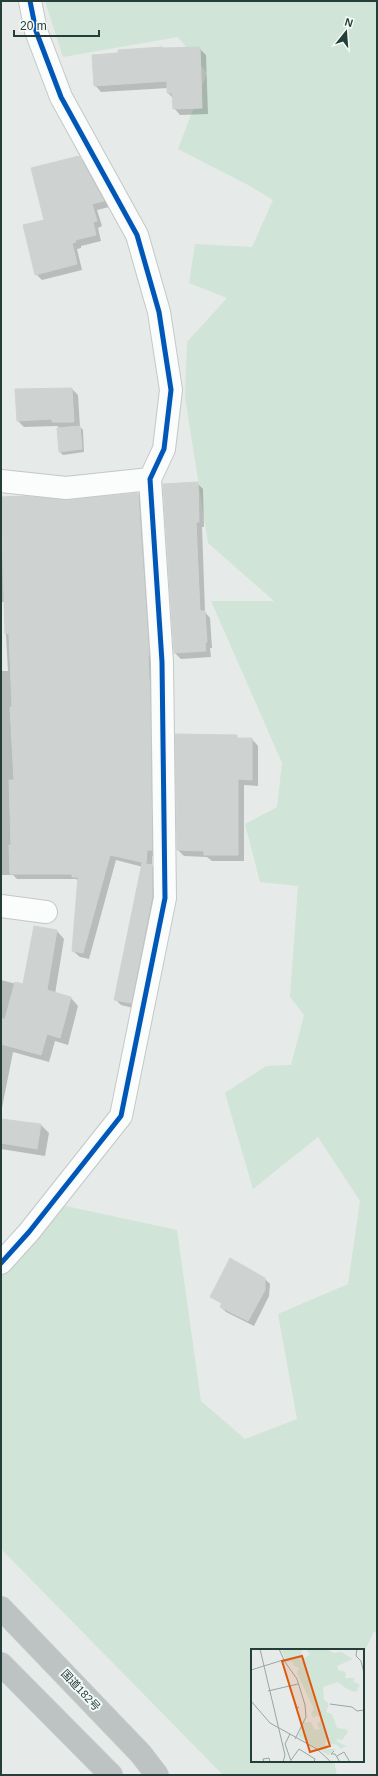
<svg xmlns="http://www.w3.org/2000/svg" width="378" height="1776" font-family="Helvetica,'Noto Sans JP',sans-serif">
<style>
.green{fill:#d0e4d7}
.shadow{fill:#0003}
.building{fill:#ced2d1;stroke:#cfd4d2}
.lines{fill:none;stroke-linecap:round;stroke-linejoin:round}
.street-casing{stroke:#c3c8c6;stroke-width:24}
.highway-casing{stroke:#c2cac8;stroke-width:24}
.street{stroke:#fbfcfc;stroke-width:22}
.highway{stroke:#bcc3c2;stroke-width:22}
.cycleway-casing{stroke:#f5faf8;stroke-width:8}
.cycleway{stroke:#0057b8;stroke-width:5}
.labels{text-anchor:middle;stroke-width:4;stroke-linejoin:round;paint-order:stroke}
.street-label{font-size:11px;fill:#243f39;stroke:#f5faf8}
.inset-road{fill:none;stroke:#98a6a3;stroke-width:1}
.view{fill:#de580e;fill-opacity:0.15;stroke:#de580e;stroke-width:2}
.inset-edge{fill:none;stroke:#243f39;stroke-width:2}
</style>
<rect width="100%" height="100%" fill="#e6ebe9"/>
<!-- green -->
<polygon class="green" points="45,1 377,1 377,1633 374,1631 363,1655 363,1650 252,1650 252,1761 334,1761 337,1775 223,1775 1,1549 1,1266 52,1203 177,1230 201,1401 245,1439 297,1419 278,1314 348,1284 360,1201 318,1137 253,1189 225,1093 266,1066 291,1065 304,1015 290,997 298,886 260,882 245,824 277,807 282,763 211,601 274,601 208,543 185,397 187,342 227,298 189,283 195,244 252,247 273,200 250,186 178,149 207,73 178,37 63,57"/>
<!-- shadow -->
<g class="shadow">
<polygon points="199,48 206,55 208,114 180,115 174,108 173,98 168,93 168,88 101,92 95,85"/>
<polygon points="79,157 85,163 109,207 97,210 102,226 98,228 101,241 81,246 81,248 77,249 82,270 42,280 36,274 45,221"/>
<polygon points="72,389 78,395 80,427 83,430 84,452 63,455 60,452 58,429 60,428 57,426 24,427 18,421"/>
<polygon points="197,483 203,489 204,527 202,527 205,612 210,618 212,648 210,648 211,657 181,659 175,653 164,485"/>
<polygon points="138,494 144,500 155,661 158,856 152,856 152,866 158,872 158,903 137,1009 121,1005 115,999 143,867 116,860 89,959 80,957 73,951 79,882 76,879 17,879 13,875 1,875 1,671 8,671 4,602 1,602 1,546 5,546 67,501"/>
<polygon points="236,736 239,739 252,739 258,746 258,786 244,785 244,861 212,861 207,857 184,856 178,850"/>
<polygon points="57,931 64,939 55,994 71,998 78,1006 68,1045 55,1041 49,1062 13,1052 1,1113 1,980 24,986"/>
<polygon points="1,1120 41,1125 49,1133 45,1156 1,1149"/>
<polygon points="264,1278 270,1284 269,1296 254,1326 226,1312 221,1307 222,1304 211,1296"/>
</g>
<!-- building -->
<g class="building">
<polygon points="163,47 163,48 200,47 202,108 173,109 172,93 167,93 167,81 94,86 92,55 118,53 118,50"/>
<polygon points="79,156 104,201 92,204 97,221 93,222 96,235 75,240 76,242 72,243 77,264 35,275 23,225 44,220 31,168"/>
<polygon points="72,388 74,422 52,422 52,419 17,421 15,389"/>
<polygon points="80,426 82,449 59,452 57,428"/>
<polygon points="198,482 199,522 196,522 200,611 205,611 207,642 205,643 206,651 174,653 163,484"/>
<polygon points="138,493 149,655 148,655 150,698 152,850 147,850 146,863 110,855 83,953 72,951 78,877 72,877 72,874 10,874 9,845 11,845 9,780 14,780 10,707 12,707 9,633 5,634 1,497 25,496 67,500"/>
<polygon points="175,734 237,735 237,738 252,738 252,780 238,779 238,855 204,855 204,851 177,850"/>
<polygon points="142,863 152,865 152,897 131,1003 114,1000"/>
<polygon points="34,926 57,930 47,990 71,997 60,1038 47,1034 41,1055 1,1044 1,1019 5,1019 15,982 23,984"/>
<polygon points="1,1119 41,1124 37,1149 1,1143"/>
<polygon points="230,1258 265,1278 265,1290 248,1321 220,1307 222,1303 210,1297"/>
</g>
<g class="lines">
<defs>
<g id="street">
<polyline points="1,481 66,488 150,479"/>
<polyline points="1,906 46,912"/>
<polyline points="1,1263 29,1232 121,1116 165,898 162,662 150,479 164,449 171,390 159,312 137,235 61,97 36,31 30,1"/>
</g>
<g id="highway">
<polyline points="1,1608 141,1754 157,1775"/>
<polyline points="1,1664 111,1775"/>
</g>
</defs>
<!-- street casing -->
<use href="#street" class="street-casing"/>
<!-- highway casing -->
<use href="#highway" class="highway-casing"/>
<!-- street -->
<use href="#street" class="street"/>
<!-- highway -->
<use href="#highway" class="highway"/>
<defs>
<polyline id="cycleway" points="1,1263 29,1232 121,1116 165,898 162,662 150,479 164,449 171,390 159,312 137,235 61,97 36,31 30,1"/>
</defs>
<!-- cycleway casing -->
<use href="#cycleway" class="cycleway-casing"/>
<!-- cycleway -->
<use href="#cycleway" class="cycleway"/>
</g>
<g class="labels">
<!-- street labels -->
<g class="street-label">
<text transform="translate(81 1690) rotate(47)" y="4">国道182号</text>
</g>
</g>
<!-- overview -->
<g transform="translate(251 1649)">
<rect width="113" height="113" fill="#e6ebe9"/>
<path d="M30,0h22l-2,3 3,6 6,-3 -4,-6h20l8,4 7,-1 12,7 -16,7 1,4 8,2 -1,6h10l-2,3 7,4 -4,7 -9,-3 -9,-7 -15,5 1,13 5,4 -3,8 6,2 5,14 9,1 2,3 -6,8 -5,-1 -1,2 10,5 -5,3 -4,-4 -8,-2 -2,-4 -2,4 2,6h9l-8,6 -30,-19 6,-14h7l4,8 5,-1 -3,-5 3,-2v-5l-4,-2 -2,3 -3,-4 3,-5 -17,-36 2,-5 -5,-2 -2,-5 -5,2z" fill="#d0e4d7"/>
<path class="inset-road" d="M9,0l25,106 -2,7M28,0l6,13 12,17 8,26 1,12 -11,22M106,0l-1,7 5,5 3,12M0,21l32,-10M38,37l8,22 2,-1M17,42l30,-7M0,52l19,22 47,26 14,13M79,55l22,3 5,4 7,-1M39,85l-5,10 6,17M83,102l-3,3h4l5,8M86,107l7,-4 6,10M40,111l8,-11 16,10 -1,3M13,113l-1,-3 6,-1 1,4"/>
<path class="view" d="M51,7l28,90 -20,6 -28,-91z"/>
<rect width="113" height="113" class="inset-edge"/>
</g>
<!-- border -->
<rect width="378" height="1776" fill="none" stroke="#243f39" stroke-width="4"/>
<!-- north arrow -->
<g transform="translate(346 32) rotate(17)" stroke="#f5faf8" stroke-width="3" paint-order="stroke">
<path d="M0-3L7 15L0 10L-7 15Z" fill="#243f39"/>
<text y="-6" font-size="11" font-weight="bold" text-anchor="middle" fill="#243f39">N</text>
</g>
<!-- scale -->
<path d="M14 30v6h85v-6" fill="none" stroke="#243f39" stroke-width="2"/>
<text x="20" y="30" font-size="12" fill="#243f39" stroke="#f5faf8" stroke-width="3" paint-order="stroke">20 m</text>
</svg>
